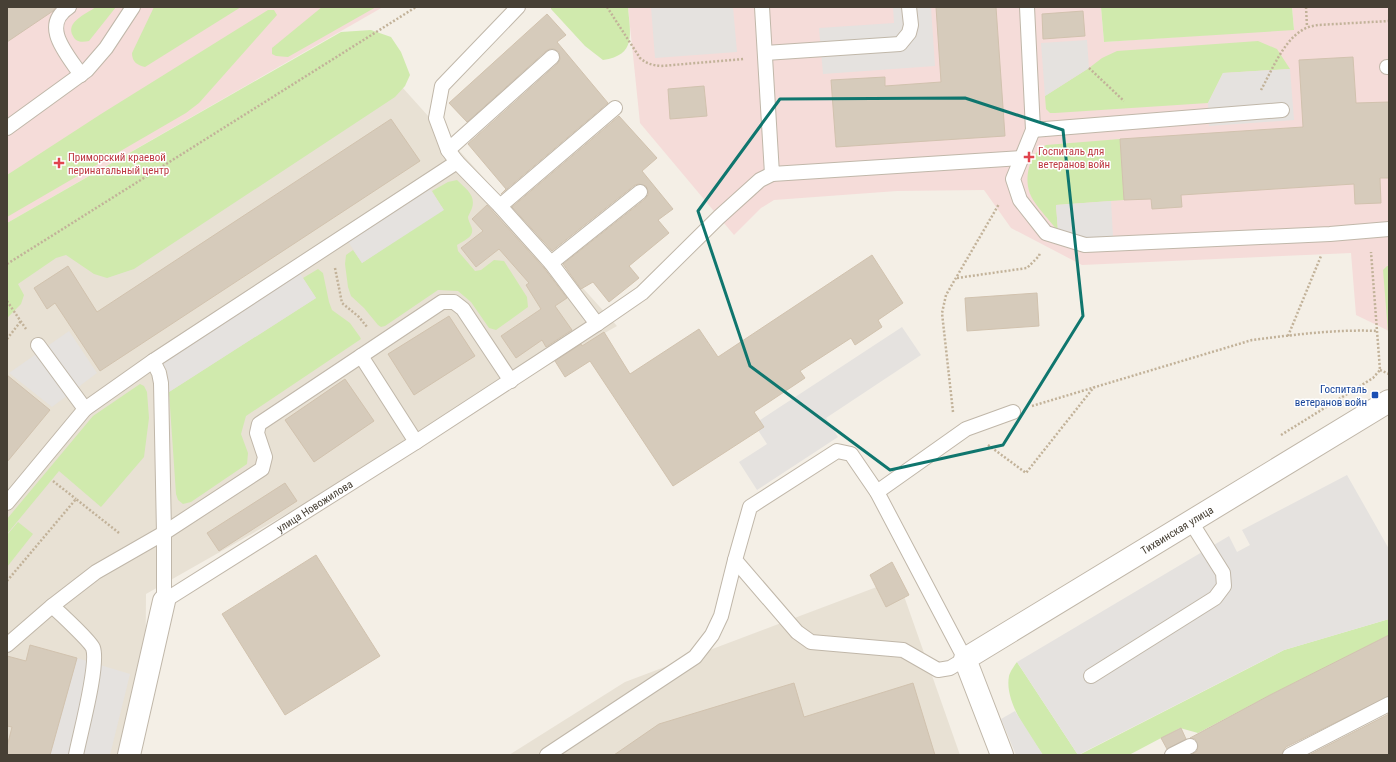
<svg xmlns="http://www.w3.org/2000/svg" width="1396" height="762" font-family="'Roboto Condensed',sans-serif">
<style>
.residential{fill:#e8e1d4}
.medical{fill:#f5dcd9}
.green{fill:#d0eaad}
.parking{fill:#e5e2df}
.building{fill:#d6cbbb;stroke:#d1c2ae}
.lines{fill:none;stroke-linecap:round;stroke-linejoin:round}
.service-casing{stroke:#c0b7a9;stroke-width:16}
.minor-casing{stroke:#c0b7a9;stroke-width:24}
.tertiary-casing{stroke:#c0b7a9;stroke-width:24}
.path{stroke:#c2b299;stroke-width:2.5;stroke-dasharray:2 2;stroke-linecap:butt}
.service{stroke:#fff;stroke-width:14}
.minor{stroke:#fff;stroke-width:22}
.tertiary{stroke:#fff;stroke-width:22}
.marked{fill:none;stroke:#0f766e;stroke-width:3;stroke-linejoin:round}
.health-dot{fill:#e0444e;stroke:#fff;stroke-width:1.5}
.transit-dot{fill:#1a4fb4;stroke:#fff;stroke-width:1.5}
.labels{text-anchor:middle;stroke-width:3;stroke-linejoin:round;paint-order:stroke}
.health-label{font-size:11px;fill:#be3a42;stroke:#fff;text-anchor:start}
.transit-label{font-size:11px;fill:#164399;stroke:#fff;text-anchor:end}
.street-label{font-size:11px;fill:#474035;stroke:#fff}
</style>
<rect width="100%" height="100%" fill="#f4efe6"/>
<!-- residential -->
<g class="residential">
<polygon points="366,47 617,326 146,594 145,717 137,755 7,755 7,270"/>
<polygon points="898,579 960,755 509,755 625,682"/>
</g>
<!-- medical -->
<g class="medical">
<polygon points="7,7 383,7 7,223"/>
<polygon points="628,7 1101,7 1104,42 1294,29 1292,7 1389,7 1389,331 1356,315 1351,253 1082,265 1011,228 984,190 897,191 774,200 761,208 734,235 640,123"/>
</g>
<!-- green -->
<g class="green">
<path d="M96,7h20l-27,34c-6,1 -13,2 -16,-5 -8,-14 13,-22 23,-29z"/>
<path d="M154,7h87l-96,60c-8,-2 -13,-5 -13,-14z"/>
<polygon points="322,7 376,7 288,57 276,56 272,54 272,48"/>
<path d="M551,7h77c2,27 9,48 -25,53l-18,-14 -34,-37z"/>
<polygon points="1101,7 1292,7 1294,30 1104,42"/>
<polygon points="268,10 274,10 277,15 199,103 186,113 7,217 7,175 101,114"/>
<polygon points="371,30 391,37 401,52 410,75 405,86 395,97 134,269 107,278 94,274 66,255 56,258 18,284 24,295 21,304 7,318 7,223 341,32"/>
<polygon points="1258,41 1277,49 1290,69 1223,73 1208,103 1055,113 1050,113 1046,109 1045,96 1089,68 1102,58 1117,51"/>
<path d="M1120,139l4,61 -68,5 2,26c-7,-9 -23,-26 -27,-35 -8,-17 -2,-43 15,-51z"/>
<path d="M457,180c9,9 19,15 15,28 -1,3 -3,6 -4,9 0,3 2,6 3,9 5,10 -6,14 -14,19l1,6 17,20 6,-1 13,-10 10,1 23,36 1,10 -32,23 -7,-2 -18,-26 -13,-11 -20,-1 -53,36 -4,1 -3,-2 -14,-17 -13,-12 -3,-9 -3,-23 1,-9 7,-5 9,13 81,-54 -11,-18 16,-9z"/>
<polygon points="1387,266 1389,266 1389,333 1388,332 1383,270"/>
<polygon points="318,269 323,273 329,302 332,310 350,323 360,337 361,339 246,416 241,434 248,453 247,464 191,502 183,504 178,500 176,494 169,392 316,298 303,278"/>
<polygon points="140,384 144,386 147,392 149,418 144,457 101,507 59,471 7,534 7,519 93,416"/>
<polygon points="18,522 33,534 7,567 7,535"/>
<polygon points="1389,619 1389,635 1270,695 1198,733 1180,728 1129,755 1079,755 1284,650"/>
<path d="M1017,662l61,93h-35c-14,-21 -39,-53 -34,-79 1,-4 5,-10 8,-14z"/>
</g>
<!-- parking -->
<g class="parking">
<polygon points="651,7 733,7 737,52 655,58"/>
<polygon points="893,7 931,7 935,66 823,74 819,28 894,23"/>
<polygon points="1087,40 1089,68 1045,96 1041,43"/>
<polygon points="1290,69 1294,120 1209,126 1208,103 1223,73"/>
<polygon points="428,186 444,210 362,263 347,240"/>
<polygon points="1111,201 1113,237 1084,240 1058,231 1056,205"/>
<polygon points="299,272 316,298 169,392 167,371 161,361"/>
<polygon points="902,327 921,355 826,418 838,437 757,490 739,462 767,444 754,424"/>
<polygon points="69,331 97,373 52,407 9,373"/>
<polygon points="1347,475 1389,549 1389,619 1284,650 1078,755 1017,662 1229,536 1237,552 1250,545 1242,530"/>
<polygon points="77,658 130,674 110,755 50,755"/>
<polygon points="1015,711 1043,755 1016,755 1001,719"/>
</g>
<!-- building -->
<g class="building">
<polygon points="7,7 56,7 53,11 7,42"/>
<polygon points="936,7 996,7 1005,136 836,147 831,80 885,77 885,86 941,82"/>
<polygon points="1083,11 1085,36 1043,39 1042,14"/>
<polygon points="547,14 566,35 557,42 608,103 501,194 506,189 468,144 558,63 560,59 559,52 554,49 550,49 546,51 467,122 449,103"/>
<polygon points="1353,57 1356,103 1389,102 1389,178 1380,178 1381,203 1355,204 1354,184 1181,195 1182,207 1152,209 1151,199 1124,200 1120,139 1303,127 1299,60"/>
<polygon points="704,86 707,116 670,119 668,89"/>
<polygon points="619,116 657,158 642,171 673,209 658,220 669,233 629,266 639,278 609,302 593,282 581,289 563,264 645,199 648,195 648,191 646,186 639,184 635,185 552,251 512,207"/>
<polygon points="391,119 420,161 100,371 55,303 47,309 34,288 68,266 97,312"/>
<polygon points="487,205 544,268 567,298 555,306 572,330 546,347 542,340 516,358 501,336 541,309 526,285 529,283 499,249 476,267 461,248 483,231 472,219"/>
<polygon points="872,255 903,303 878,320 882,327 855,345 851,338 800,371 805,378 754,412 764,427 673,486 590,361 565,377 555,361 581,344 582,346 604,332 630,374 699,329 718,357"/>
<polygon points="1037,293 1039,326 967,331 965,298"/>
<polygon points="449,316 475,356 414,395 388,354"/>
<polygon points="7,375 50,410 7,462"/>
<polygon points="345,379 374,421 314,462 285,420"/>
<polygon points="285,483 297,501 219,551 207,533"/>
<polygon points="316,555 380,656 285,715 222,614"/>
<polygon points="892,562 909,595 886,607 870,575"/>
<polygon points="1389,635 1389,696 1286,747 1283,751 1282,755 1191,755 1197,751 1198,746 1195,739 1190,738 1270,695"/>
<polygon points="30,645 77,658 50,755 7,755 7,747 12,727 7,726 7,656 26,661"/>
<polygon points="794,683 804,717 913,683 935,755 614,755 659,724"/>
<polygon points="1389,714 1389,755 1309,755"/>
<polygon points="1181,728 1186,739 1167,749 1161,738"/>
</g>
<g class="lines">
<defs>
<g id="service">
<path d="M69,7c-29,19 -2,47 12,68"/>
<polyline points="762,7 772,174 1021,158"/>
<polyline points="1027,7 1033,130 1013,179 1020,200 1046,233 1085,245 1330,234 1389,229"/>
<polyline points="765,53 900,44 909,33 911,25 909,7"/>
<polyline points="1387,67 1389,67"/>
<polyline points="7,128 87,70 106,48 133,7"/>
<polyline points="1033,130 1282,110"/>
<polyline points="448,150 552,57"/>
<polyline points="457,162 448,150 436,118 442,86 518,7"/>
<polyline points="500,206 615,108"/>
<polyline points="551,263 640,192"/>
<polyline points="38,345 85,409"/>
<polyline points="361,356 416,442"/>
<polyline points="153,361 457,162 500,206 551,263 597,324"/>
<polygon points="837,451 851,454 877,492 965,659 950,668 938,670 903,650 811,642 797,632 735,560 750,507"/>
<polyline points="877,492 966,429 1013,412"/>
<polyline points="7,503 85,409 153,361 159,373 161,383 164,533 164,601"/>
<path id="s1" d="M164,601l252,-159 181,-118 45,-31 77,-76 41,-37 12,-6"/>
<path d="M52,606c8,7 38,35 41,42 6,17 -13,86 -17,107"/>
<polyline points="7,645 52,606 96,572 164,533 262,469 265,457 257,433 259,424 442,302 454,302 463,309 511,381"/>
<polyline points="1091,676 1215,598 1224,586 1223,573 1191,522"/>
<polyline points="547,755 695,657 712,635 721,616 735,560"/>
<polyline points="1172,755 1190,746"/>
<polyline points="1290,755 1389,704"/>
</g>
<polyline id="minor" points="129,755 164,601"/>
<g id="tertiary">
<path id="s2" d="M1002,755l-37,-96 424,-258"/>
</g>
</defs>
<!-- service casing -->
<use href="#service" class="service-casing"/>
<!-- minor casing -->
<use href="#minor" class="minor-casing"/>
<!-- tertiary casing -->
<use href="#tertiary" class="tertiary-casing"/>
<!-- path -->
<g class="path">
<path d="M607,7l33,51c7,6 12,7 21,8l83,-7"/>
<polyline points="1306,7 1307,27"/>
<polyline points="1089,68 1124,101"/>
<path d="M1261,90c10,-18 22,-48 40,-59 5,-4 11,-5 17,-6l71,-4"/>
<polyline points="7,264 416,7"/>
<polyline points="335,268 342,303 359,317 367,327"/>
<polyline points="957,278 1027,268 1039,256 1040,252"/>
<polyline points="7,301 26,329"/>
<polyline points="1288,336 1321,256"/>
<polyline points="7,339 21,321"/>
<polyline points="1380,370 1389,374"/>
<path d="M1032,406l220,-66c41,-5 84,-11 125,-9"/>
<polyline points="953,412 942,313 946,295 999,204"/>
<polyline points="1281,435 1373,378 1380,370 1371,252"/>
<polyline points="988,445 1026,473 1094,387"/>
<polyline points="53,481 76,499"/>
<polyline points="7,581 76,499 119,533"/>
</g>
<!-- service -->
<use href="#service" class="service"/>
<!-- minor -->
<use href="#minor" class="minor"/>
<!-- tertiary -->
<use href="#tertiary" class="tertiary"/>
</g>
<!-- marked area -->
<path class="marked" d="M965,98l98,32 20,186 -80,129 -113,25 -140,-104 -52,-155 82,-112z"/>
<!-- markers -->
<g class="health-dot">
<path d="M1027 151h4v4h4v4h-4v4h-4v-4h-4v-4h4z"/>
<path d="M57 157h4v4h4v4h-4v4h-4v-4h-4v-4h4z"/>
</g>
<rect class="transit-dot" x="1371" y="391" width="8" height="8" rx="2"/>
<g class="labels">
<!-- health labels -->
<g class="health-label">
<text x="1038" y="155">Госпиталь для<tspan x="1038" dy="13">ветеранов войн</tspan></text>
<text x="68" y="161">Приморский краевой<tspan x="68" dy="13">перинатальный центр</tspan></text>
</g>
<!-- transit labels -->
<g class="transit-label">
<text x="1367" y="393">Госпиталь<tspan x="1367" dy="13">ветеранов войн</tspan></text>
</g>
<!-- street labels -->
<g class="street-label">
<text dy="4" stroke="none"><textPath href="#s1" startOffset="178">улица Новожилова</textPath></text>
<text dy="4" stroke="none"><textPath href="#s2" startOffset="351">Тихвинская улица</textPath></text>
</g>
</g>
<!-- border -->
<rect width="1396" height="762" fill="none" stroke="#474035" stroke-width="16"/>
</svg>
